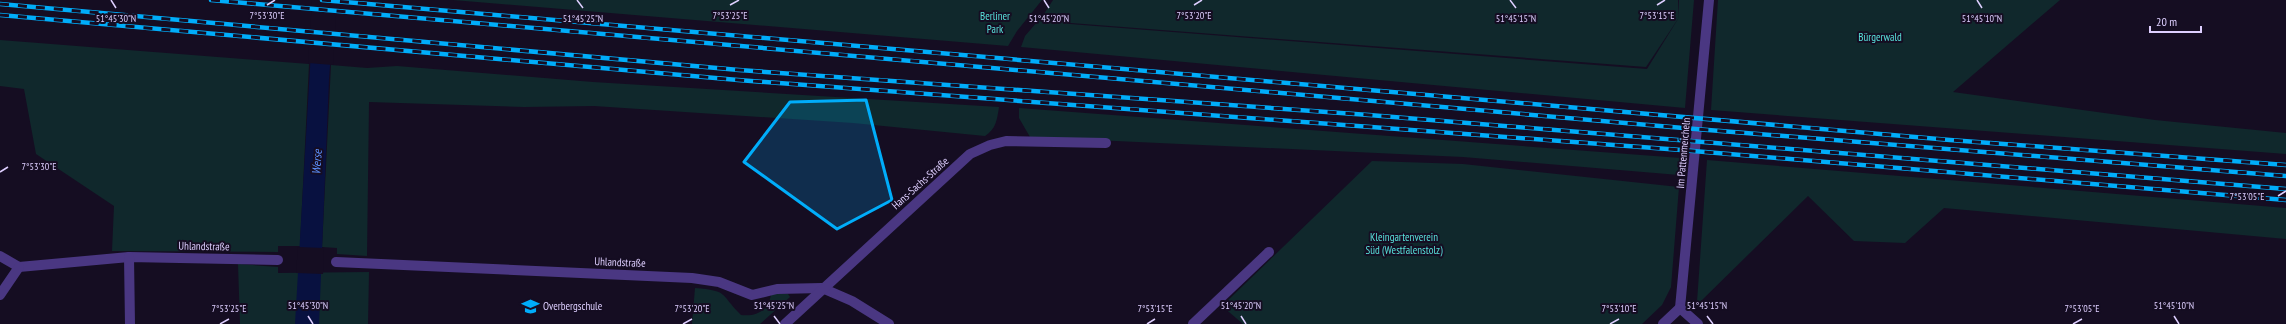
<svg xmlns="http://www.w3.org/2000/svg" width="2286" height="324" font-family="'PT Sans Narrow',sans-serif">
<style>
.green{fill:#10282c}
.water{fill:#081140}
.pier{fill:#150d22}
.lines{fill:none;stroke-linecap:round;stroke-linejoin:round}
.minor{stroke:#4a3782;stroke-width:10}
.rail-casing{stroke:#00adfa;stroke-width:4.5}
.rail{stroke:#150d22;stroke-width:3;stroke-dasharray:9;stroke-linecap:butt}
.marked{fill:#00adfa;fill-opacity:0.2;stroke:#00adfa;stroke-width:3;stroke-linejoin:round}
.ticks{fill:none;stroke:#decfff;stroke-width:1.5}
.labels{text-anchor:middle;stroke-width:4;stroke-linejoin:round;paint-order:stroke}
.park-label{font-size:11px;fill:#58e1db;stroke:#150d22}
.street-label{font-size:11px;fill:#decfff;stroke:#150d22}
.poi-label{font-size:11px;fill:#decfff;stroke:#150d22;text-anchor:start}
.water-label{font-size:12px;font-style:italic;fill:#5d92ff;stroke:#150d22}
.ticks-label{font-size:10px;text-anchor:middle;fill:#decfff;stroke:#150d22;stroke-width:4;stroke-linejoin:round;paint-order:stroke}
</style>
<rect width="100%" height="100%" fill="#150d22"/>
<!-- green -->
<g class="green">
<polygon points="453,0 1042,0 1017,31 1008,46"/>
<polygon points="1053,0 1678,0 1678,19 1646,67 1071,23 1044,14"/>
<polygon points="1679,0 1694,0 1685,108 1021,47 1025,36 1043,15 1070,24 1647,69 1678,19"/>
<polygon points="1718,0 2060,0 1953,92 2155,120 2286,133 2286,154 1711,110"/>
<polygon points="0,40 309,64 300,246 278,246 278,252 112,251 114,206 36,154 24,89 0,86"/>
<path d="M331,65l36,3 30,-2 196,16 406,25c-2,13 -3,22 -14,29l-132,-13 -259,-17 -70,1 -155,-5 -2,154 -30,-2v-6l-15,-1z"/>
<polygon points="1019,108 1681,158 1679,175 1463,157 1030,137 1019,118"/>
<polygon points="1707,160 2286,208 2286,239 1944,208 1905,243 1854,241 1808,196 1700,302 1697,302"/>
<polygon points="1372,161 1463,164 1679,187 1671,287 1662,305 1642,324 1243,324 1222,306"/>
<polygon points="238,264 278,267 278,273 369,272 368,324 240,324"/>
<path d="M695,288c34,3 24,5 46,27 16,2 28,-5 30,-21h17l2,3 -30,27h-68z"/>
</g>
<!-- water -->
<polygon class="water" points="314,0 335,0 329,79 319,324 295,324"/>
<!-- pier -->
<g class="pier">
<polygon points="312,0 337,0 333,65 308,63"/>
<polygon points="298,247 324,248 323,274 296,273"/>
</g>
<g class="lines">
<!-- minor -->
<g class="minor">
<polyline points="0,256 19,267 129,257 278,260"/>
<polyline points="129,257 130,324"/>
<polyline points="336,262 692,278 719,282 752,295 777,289 822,288 852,301 889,324"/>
<polyline points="0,295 19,267"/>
<polyline points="1680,308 1709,0"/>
<polyline points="1680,308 1698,324"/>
<polyline points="785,324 970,154 990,145 1006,141 1106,143"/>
<polyline points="1193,324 1269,252"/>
<polyline points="1663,324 1680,308"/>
</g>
<defs>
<g id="rail">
<polyline points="211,0 1683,128 2286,176"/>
<polyline points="322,0 1950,140 2286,165"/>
<polyline points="0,4 739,70 1369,115 2286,189"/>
<polyline points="0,15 738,80 1681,150 2286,200"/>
</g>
</defs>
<!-- rail casing -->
<use href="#rail" class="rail-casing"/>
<!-- rail -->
<use href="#rail" class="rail"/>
</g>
<!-- marked area -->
<path class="marked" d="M866,100l26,100 -55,29 -93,-67 46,-60z"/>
<!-- ticks -->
<path class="ticks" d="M111,0l5,8M577,0l6,8M1044,0l5,8M1510,0l6,8M1977,0l5,8M267,5l8,-5M730,5l9,-5M1194,5l8,-5M1657,5l8,-5M0,172l8,-5M2278,196l8,-5M308,316l5,8M774,316l6,8M1241,316l5,8M1707,316l6,8M2174,316l5,8M220,324l9,-5M683,324l9,-5M1147,324l8,-5M1610,324l9,-5M2073,324l9,-5"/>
<!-- icons -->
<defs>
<symbol id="school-bare" viewBox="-9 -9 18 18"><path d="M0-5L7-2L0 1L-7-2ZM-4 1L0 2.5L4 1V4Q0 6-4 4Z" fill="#00adfa" stroke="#150d22" stroke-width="2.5" paint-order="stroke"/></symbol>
</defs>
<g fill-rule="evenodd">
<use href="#school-bare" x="518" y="294" width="25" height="25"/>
</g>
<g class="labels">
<!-- park labels -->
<g class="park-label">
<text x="995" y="20">Berliner<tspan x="995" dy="13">Park</tspan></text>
<text x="1880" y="41">Bürgerwald</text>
<text x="1404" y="241">Kleingartenverein<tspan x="1404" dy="13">Süd (Westfalenstolz)</tspan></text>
</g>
<!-- street labels -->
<g class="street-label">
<text transform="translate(1683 153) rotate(-85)" y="4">Im Pattenmeicheln</text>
<text transform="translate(920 183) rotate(-42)" y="4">Hans-Sachs-Straße</text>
<text transform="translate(204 246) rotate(1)" y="4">Uhlandstraße</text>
<text transform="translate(620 262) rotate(2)" y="4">Uhlandstraße</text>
</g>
<!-- poi labels -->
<g class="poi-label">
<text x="543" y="310">Overbergschule</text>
</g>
<!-- water labels -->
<g class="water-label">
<text transform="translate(317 162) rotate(-87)" y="4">Werse</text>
</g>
</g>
<g class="ticks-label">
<text x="267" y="19">7°53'30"E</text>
<text x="730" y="19">7°53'25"E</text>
<text x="1194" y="19">7°53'20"E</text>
<text x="1657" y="19">7°53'15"E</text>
<text x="116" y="22">51°45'30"N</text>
<text x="583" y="22">51°45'25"N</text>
<text x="1049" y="22">51°45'20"N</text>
<text x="1516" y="22">51°45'15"N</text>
<text x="1982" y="22">51°45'10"N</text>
<text x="39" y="170">7°53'30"E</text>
<text x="2247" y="200">7°53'05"E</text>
<text x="308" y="309">51°45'30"N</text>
<text x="774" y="309">51°45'25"N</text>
<text x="1241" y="309">51°45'20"N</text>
<text x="1707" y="309">51°45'15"N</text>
<text x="2174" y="309">51°45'10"N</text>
<text x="229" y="312">7°53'25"E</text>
<text x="692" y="312">7°53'20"E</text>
<text x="1155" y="312">7°53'15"E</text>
<text x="1619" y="312">7°53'10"E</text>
<text x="2082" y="312">7°53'05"E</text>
</g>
<!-- scale -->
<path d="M2150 26v6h51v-6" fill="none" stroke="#decfff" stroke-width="2"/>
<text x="2156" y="26" font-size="12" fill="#decfff" stroke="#150d22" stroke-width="3" paint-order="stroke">20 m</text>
</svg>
